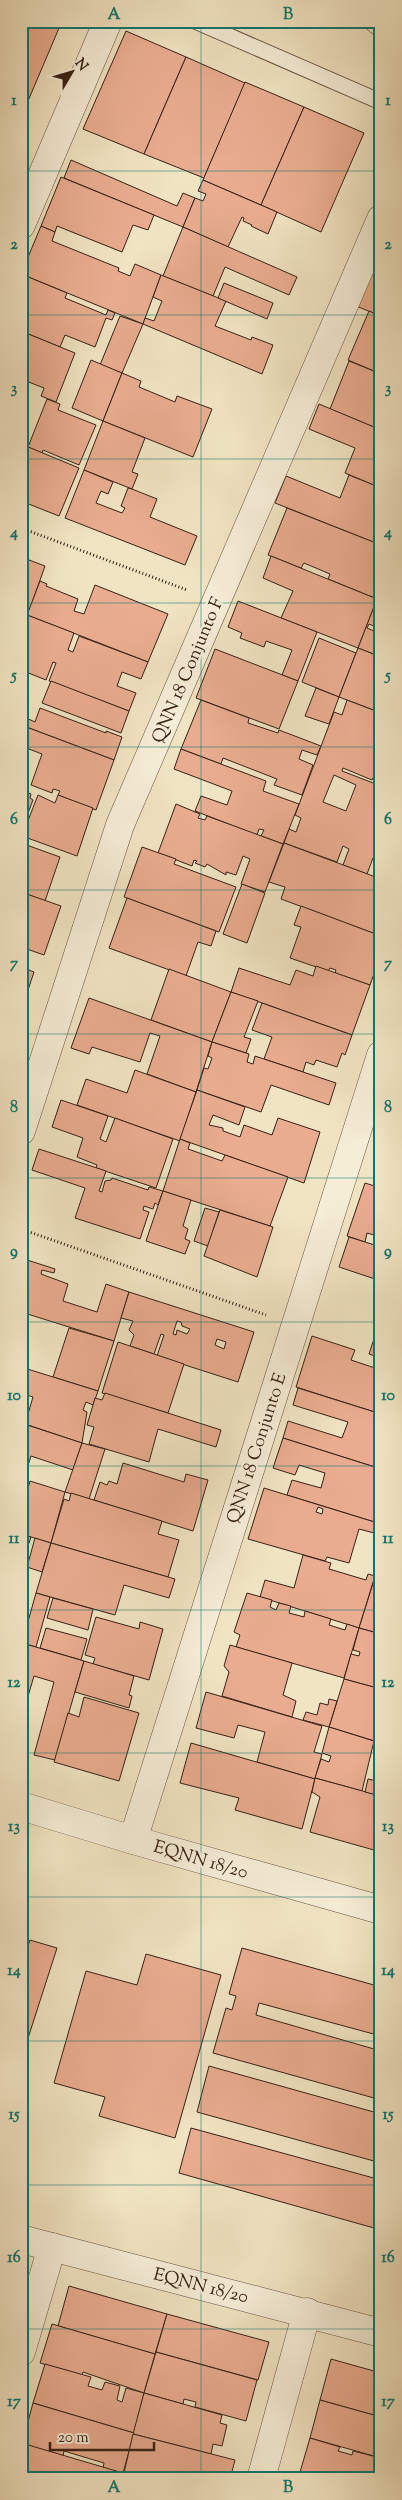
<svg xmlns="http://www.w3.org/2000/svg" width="402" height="2500" font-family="'Sorts Mill Goudy',serif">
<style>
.building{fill:#e9ac90;stroke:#362015;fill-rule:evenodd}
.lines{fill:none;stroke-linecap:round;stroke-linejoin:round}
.service-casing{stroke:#655140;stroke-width:17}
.minor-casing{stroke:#655140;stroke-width:29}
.primary-casing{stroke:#362015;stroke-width:29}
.path{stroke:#362015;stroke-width:3;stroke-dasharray:1 2.5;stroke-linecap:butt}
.service{stroke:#f6edd7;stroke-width:15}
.minor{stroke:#f6edd7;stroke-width:28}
.primary{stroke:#f1e4c2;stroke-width:28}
.grid{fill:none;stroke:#0f766e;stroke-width:1;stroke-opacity:0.55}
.labels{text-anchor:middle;stroke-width:4.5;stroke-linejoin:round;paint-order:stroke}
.street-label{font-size:18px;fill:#362015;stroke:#f6edd7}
.neatline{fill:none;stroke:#0f766e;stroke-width:2}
.grid-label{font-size:16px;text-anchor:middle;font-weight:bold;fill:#0f766e}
</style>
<rect width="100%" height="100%" fill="#f1e4c2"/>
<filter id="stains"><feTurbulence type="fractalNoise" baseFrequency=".004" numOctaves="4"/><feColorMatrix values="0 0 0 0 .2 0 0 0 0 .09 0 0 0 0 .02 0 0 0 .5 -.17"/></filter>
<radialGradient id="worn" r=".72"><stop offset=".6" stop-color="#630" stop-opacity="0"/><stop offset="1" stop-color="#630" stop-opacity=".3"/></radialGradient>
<!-- building -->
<g class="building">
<polygon points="21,21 62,21 28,101 21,98"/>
<polygon points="126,31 186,57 144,154 83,129"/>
<polygon points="186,57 245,83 204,178 144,154"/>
<polygon points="245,82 304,107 261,205 203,180"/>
<polygon points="21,98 28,101 21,118"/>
<polygon points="304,107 364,133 321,232 261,205"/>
<polygon points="71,160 177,206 183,193 195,198 183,227 64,178"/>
<polygon points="61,177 154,215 148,230 133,225 122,252 57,226 55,232 41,226"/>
<polygon points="203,180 277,212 268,234 251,226 252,225 243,221 244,218 242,217 228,247 183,227 195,198 203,201 206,194 198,191"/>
<polygon points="41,226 55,232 52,241 119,268 118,271 130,276 135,264 161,275 143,324 21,274"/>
<polygon points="183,227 297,277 289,295 225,267 213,296 163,276"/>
<polygon points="375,259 381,261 381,316 356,306"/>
<polygon points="21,274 67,293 65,298 106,315 108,310 115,313 112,320 106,318 95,347 65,335 60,347 21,331"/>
<polygon points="161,275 226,301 215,326 251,340 252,337 273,345 262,374 143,324 145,318 154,321 162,301 153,297"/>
<polygon points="224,283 273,303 267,319 218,298"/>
<polygon points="369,311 381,316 381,374 348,360"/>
<polygon points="120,316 143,324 122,373 100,365"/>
<polygon points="21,331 75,353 56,402 41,396 44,388 21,379"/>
<polygon points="91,360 122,373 103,421 72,408"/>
<polygon points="349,361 381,374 381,430 330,409"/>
<polygon points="122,373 141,381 139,387 175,402 177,396 212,409 193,457 103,421"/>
<polygon points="47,399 60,404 58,410 96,425 79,465 43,450 42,453 28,447"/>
<polygon points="319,404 381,430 381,444 377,452 381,454 381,488 345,473 355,448 309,429"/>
<polygon points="21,411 28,414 21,431"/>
<polygon points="103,421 145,438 132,472 138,474 132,489 84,470"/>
<polygon points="21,444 79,468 59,516 21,501 21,480 24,476 21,475"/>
<polygon points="84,470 113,482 108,494 101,491 96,503 122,513 125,508 121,506 128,488 132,489 157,499 150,517 197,536 185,565 65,518"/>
<polygon points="349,475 381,488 381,545 275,503 286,476 340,498"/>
<polygon points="287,508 381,545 381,590 377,599 328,579 330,574 304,563 301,568 268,555"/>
<polygon points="271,556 377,599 358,648 281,618 293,591 263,578"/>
<polygon points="21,557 45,566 27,617 21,615"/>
<polygon points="40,581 47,584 46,586 78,599 74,611 84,614 95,585 168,614 148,662 27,615"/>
<path d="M377,599l4,1v57l-23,-9zM369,624l7,3 -2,4 -7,-3z"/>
<polygon points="238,601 317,632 298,681 282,675 292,650 266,641 264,647 240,638 242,633 228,627"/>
<polygon points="21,615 27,617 21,632"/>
<polygon points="27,615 74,633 68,650 73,652 79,636 148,662 141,679 122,672 117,686 136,693 129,711 49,681 56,663 53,662 46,680 21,670 21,632"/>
<polygon points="319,638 356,653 339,697 302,682"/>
<polygon points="358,648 381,657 381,713 339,697"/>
<polygon points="215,649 298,681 279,729 196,698"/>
<polygon points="51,681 129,711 121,733 42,703"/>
<polygon points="316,688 339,697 329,724 305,716"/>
<polygon points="201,700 249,718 248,723 278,733 279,730 321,746 317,755 302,750 299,759 313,765 302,795 274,785 277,779 223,758 221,764 181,749"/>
<path d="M347,700l34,13v56l-3,-2 -6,13 -29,-12 -1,3 39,15v75l-8,-3 -6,16 -24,-9 6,-16 -6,-3 -6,16 -53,-19 5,-14 7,3 5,-14 -6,-3 39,-103 8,3zM334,775l22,10 -10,26 -23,-9z"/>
<polygon points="40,708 106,733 106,731 122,737 114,760 21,725 24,717 35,722"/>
<polygon points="21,725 114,760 96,810 58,795 60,791 53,789 52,793 31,785 42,754 21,746"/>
<polygon points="181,749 266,781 263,791 299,804 283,844 261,836 264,830 259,829 257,835 195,811 201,796 227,805 232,791 174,769"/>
<polygon points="21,758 26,760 21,773"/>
<polygon points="23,791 31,794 30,798 33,800 21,831"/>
<polygon points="38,795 55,803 58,795 93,808 77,856 22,836"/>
<polygon points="176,804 200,814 198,818 205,820 207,816 283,844 265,892 241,884 250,859 243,856 236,875 226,872 226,875 207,864 205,867 195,863 197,861 194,860 192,866 158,853"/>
<polygon points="21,843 60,857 45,901 21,892"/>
<polygon points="284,843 381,879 381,936 281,899 285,887 269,882"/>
<polygon points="142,847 176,859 174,864 236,887 219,932 124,897"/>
<polygon points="242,884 265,893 247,943 223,934"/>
<polygon points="21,892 61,906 44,955 21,947"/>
<polygon points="127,898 216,931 211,946 198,942 186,976 109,948"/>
<polygon points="301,906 381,936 381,954 370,985 335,973 336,970 330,968 328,971 290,958 301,927 294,925"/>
<polygon points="316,966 370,985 352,1035 231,992 239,968 290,985 296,970 313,976"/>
<polygon points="21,967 34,972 24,1002 21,1001"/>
<polygon points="169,969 231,992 212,1042 151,1020"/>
<polygon points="231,992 258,1001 244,1037 251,1039 246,1053 212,1042"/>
<polygon points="89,998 212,1042 196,1092 147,1074 160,1036 150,1033 140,1062 92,1047 89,1054 71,1048"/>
<polygon points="262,1003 352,1035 345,1055 342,1053 337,1067 316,1060 314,1065 306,1062 303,1072 264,1059 272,1037 252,1030"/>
<polygon points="212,1042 249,1054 247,1062 253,1064 255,1056 336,1083 329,1105 271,1085 261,1112 197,1090 204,1068 208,1069 212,1058 208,1056"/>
<polygon points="135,1070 196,1092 180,1141 77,1105 86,1079 127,1093"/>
<polygon points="197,1090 245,1107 239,1125 213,1115 209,1125 223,1128 223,1131 240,1137 244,1125 272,1135 278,1118 320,1132 304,1183 180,1139"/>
<polygon points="61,1100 108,1116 100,1139 106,1142 115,1118 173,1139 156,1188 96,1168 97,1165 77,1157 83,1138 52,1127"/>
<polygon points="180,1139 190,1143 188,1149 222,1161 225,1155 288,1177 270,1226 163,1191"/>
<polygon points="39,1149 106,1171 99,1191 102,1192 105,1181 111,1180 112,1178 148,1190 149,1187 163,1191 158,1205 155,1203 153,1209 144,1206 143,1210 149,1212 140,1239 75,1218 85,1188 32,1170"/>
<polygon points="365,1183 381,1188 381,1237 367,1233 365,1242 347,1236"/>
<polygon points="163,1191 191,1200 183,1226 188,1229 185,1239 190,1241 185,1254 146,1241"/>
<polygon points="205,1208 219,1212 208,1246 194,1241"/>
<polygon points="220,1210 273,1227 257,1277 204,1256"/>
<polygon points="349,1237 381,1247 381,1281 339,1267"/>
<polygon points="21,1258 55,1269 54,1273 42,1270 41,1274 68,1284 63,1301 97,1312 106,1284 129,1292 114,1341 21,1312"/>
<path d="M129,1292l125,40 -16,50 -81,-26 7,-21 -3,-1 -7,20 -24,-8 4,-11 -5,-5 4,-9 -12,-3zM177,1321l4,1 1,4 8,3 -3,5 -10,-4 -1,5 -3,-1zM217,1339l9,3 -2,7 -9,-4z"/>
<polygon points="69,1328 114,1341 98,1391 53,1377"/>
<polygon points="312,1336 355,1350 351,1360 378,1369 381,1360 381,1414 296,1387"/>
<polygon points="375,1336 381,1338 381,1358 369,1354"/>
<polygon points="118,1342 184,1364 168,1413 102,1393"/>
<polygon points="21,1367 98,1391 93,1405 86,1402 83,1410 87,1412 82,1443 25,1424 33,1397 21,1393"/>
<polygon points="298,1388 381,1414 381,1469 283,1438 288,1421 342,1438 348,1422 293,1405"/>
<polygon points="105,1393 221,1430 216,1447 158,1429 149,1462 89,1444 94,1427 87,1425 93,1405 95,1398 102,1400"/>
<polygon points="21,1423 82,1443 73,1470 31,1456 24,1478 21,1478"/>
<polygon points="283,1438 381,1469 381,1524 287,1495 292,1480 321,1488 325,1473 299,1465 295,1475 273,1468"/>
<polygon points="82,1443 105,1449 89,1499 65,1492"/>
<polygon points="123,1463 184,1482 186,1474 208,1480 193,1531 94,1500 100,1482 107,1485 109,1481 117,1484"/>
<polygon points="21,1478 27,1480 21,1498"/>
<polygon points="30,1481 65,1492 51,1543 21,1534 21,1514"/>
<path d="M264,1488l117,36 -3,10 -19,-5 -10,34 -22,-6 -2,4 -77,-22zM318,1507l5,2 -1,5 -6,-2z"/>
<polygon points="71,1493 162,1521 158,1534 179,1540 168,1577 51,1543 64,1499 69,1501"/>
<polygon points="21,1534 31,1537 26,1552 21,1551"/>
<polygon points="35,1538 51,1543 42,1572 27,1567"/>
<polygon points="51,1543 175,1579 169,1598 124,1585 115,1615 36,1593"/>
<polygon points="303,1555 331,1563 329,1569 366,1580 368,1574 375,1576 359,1628 260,1597 265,1580 294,1588"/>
<polygon points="375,1577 381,1579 381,1634 359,1628"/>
<polygon points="21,1589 28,1591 21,1612"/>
<polygon points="36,1593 50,1597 36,1647 22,1643"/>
<polygon points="247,1593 272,1600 270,1607 276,1610 279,1603 291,1606 289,1613 304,1617 305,1611 331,1619 329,1625 345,1630 347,1624 359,1628 344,1678 236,1647 240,1635 234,1632"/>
<polygon points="53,1598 93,1609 88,1630 47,1618"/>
<polygon points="96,1617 139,1629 140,1622 163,1629 149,1680 93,1664 95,1658 85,1655"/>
<polygon points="46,1628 87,1639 81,1660 40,1648"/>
<polygon points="359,1628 381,1634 381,1689 344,1679 351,1654 359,1656 360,1652 353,1650"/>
<polygon points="22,1643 84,1661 55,1760 34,1755 54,1682 34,1676 21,1720"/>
<polygon points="230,1645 292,1663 283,1695 296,1701 292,1717 222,1696 229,1672 224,1666"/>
<polygon points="84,1661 134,1676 129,1695 132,1696 129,1708 75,1692"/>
<polygon points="344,1679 381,1689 381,1743 329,1727"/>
<polygon points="206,1692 322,1726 314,1752 322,1754 315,1779 257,1762 265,1732 238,1725 234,1738 196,1728"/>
<polygon points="84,1697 139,1713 119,1781 54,1762 68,1713 79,1717"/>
<polygon points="329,1699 337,1701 329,1727 303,1720 306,1712 317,1715 320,1703 328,1705"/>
<polygon points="329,1727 374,1741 362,1791 315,1778 321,1759 329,1762 331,1756 322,1753"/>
<polygon points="191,1743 315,1779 302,1829 235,1810 239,1798 180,1783"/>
<polygon points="381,1745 381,1768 375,1766"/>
<polygon points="315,1778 381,1796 381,1852 310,1832 320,1797 312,1792"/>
<polygon points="368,1779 381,1782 381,1796 365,1792"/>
<polygon points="30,1940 57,1948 21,2060 21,1966"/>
<polygon points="242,1948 381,1987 381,2036 259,2003 256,2015 381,2051 381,2100 213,2053 226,2008 232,2010 236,1996 229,1994"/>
<polygon points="146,1954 221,1975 175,2138 99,2116 105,2097 54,2083 86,1971 137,1985"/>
<polygon points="209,2066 381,2114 381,2163 197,2112"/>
<polygon points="191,2128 381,2180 381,2230 179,2173"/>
<polygon points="69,2286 167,2314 155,2354 58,2326"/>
<polygon points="167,2314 269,2342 258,2380 156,2352"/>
<polygon points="52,2324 155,2354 144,2393 83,2372 82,2375 40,2363"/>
<polygon points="156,2352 257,2380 246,2421 195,2407 196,2402 184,2399 183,2404 144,2393"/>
<polygon points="331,2359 381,2373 381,2417 320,2400"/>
<polygon points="45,2364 91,2377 88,2386 102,2390 105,2382 120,2386 117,2400 122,2402 126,2388 144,2393 134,2433 33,2403"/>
<polygon points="144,2393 222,2415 220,2423 227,2425 222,2446 213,2444 211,2454 133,2434"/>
<polygon points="320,2400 381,2417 379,2442 381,2443 381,2458 310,2438"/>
<polygon points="33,2403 134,2433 123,2473 103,2468 104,2463 64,2451 63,2456 22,2444"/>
<polygon points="133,2434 235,2460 230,2479 144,2479 124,2473"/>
<polygon points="310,2438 340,2447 338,2451 352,2455 353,2451 381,2458 381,2479 298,2479"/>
<polygon points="25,2444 123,2473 122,2479 21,2479 21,2457"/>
<polygon points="124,2473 141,2478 144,2479 122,2479"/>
</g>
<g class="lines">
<defs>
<polyline id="service" points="195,21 381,102"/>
<g id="minor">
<polyline points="21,225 108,21"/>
<polyline points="21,1131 120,825 381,219"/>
<polyline points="21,1806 133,1840 381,1910"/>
<polyline points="133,1840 381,1055"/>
<polyline points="21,2239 381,2333"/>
<polyline points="21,2352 52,2247"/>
<polyline points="261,2479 307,2312"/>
</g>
<polyline id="primary" points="379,21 381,22"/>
</defs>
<!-- service casing -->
<use href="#service" class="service-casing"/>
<!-- minor casing -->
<use href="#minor" class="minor-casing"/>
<!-- primary casing -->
<use href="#primary" class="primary-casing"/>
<!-- path -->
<g class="path">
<polyline points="21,528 187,590"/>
<polyline points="21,1229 266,1315"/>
</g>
<!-- service -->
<use href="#service" class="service"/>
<!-- minor -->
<use href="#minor" class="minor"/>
<!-- primary -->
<use href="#primary" class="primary"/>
</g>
<!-- grid -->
<path class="grid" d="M201,21v2458M21,171h360M21,315h360M21,459h360M21,603h360M21,747h360M21,890h360M21,1034h360M21,1178h360M21,1322h360M21,1466h360M21,1610h360M21,1753h360M21,1897h360M21,2041h360M21,2185h360M21,2329h360"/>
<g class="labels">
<!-- street labels -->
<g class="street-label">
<text transform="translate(187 670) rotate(-67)" y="6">QNN 18 Conjunto F</text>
<text transform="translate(256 1448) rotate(-72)" y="6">QNN 18 Conjunto E</text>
<text transform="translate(201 1859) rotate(16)" y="6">EQNN 18/20</text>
<text transform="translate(201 2285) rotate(14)" y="6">EQNN 18/20</text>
</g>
</g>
<!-- margin -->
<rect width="402" height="2500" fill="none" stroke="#f1e4c2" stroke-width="55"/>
<!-- north arrow -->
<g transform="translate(72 72) rotate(52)" stroke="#f6edd7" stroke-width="4" paint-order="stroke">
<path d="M0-4L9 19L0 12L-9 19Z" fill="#362015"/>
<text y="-8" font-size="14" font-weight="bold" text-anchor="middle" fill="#362015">N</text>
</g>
<!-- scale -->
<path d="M50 2442v8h104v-8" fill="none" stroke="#362015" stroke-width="2.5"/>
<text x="58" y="2442" font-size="15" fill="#362015" stroke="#f6edd7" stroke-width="4" paint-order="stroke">20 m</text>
<rect x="28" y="28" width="346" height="2444" class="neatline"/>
<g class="grid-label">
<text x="114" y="19">A</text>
<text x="288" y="19">B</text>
<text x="14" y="105">1</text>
<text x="388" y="105">1</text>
<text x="14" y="249">2</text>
<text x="388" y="249">2</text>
<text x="14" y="393">3</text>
<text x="388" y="393">3</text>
<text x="14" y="537">4</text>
<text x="388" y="537">4</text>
<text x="14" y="680">5</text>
<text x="388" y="680">5</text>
<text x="14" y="824">6</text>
<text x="388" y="824">6</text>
<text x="14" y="968">7</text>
<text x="388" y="968">7</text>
<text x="14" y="1112">8</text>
<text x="388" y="1112">8</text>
<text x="14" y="1256">9</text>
<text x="388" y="1256">9</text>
<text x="14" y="1400">10</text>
<text x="388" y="1400">10</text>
<text x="14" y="1543">11</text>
<text x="388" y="1543">11</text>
<text x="14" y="1687">12</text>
<text x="388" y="1687">12</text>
<text x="14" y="1831">13</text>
<text x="388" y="1831">13</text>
<text x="14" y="1975">14</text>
<text x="388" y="1975">14</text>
<text x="14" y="2119">15</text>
<text x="388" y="2119">15</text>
<text x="14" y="2262">16</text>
<text x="388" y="2262">16</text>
<text x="14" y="2406">17</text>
<text x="388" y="2406">17</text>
<text x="114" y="2492">A</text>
<text x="288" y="2492">B</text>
</g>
<rect width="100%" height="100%" filter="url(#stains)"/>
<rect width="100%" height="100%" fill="url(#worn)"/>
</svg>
